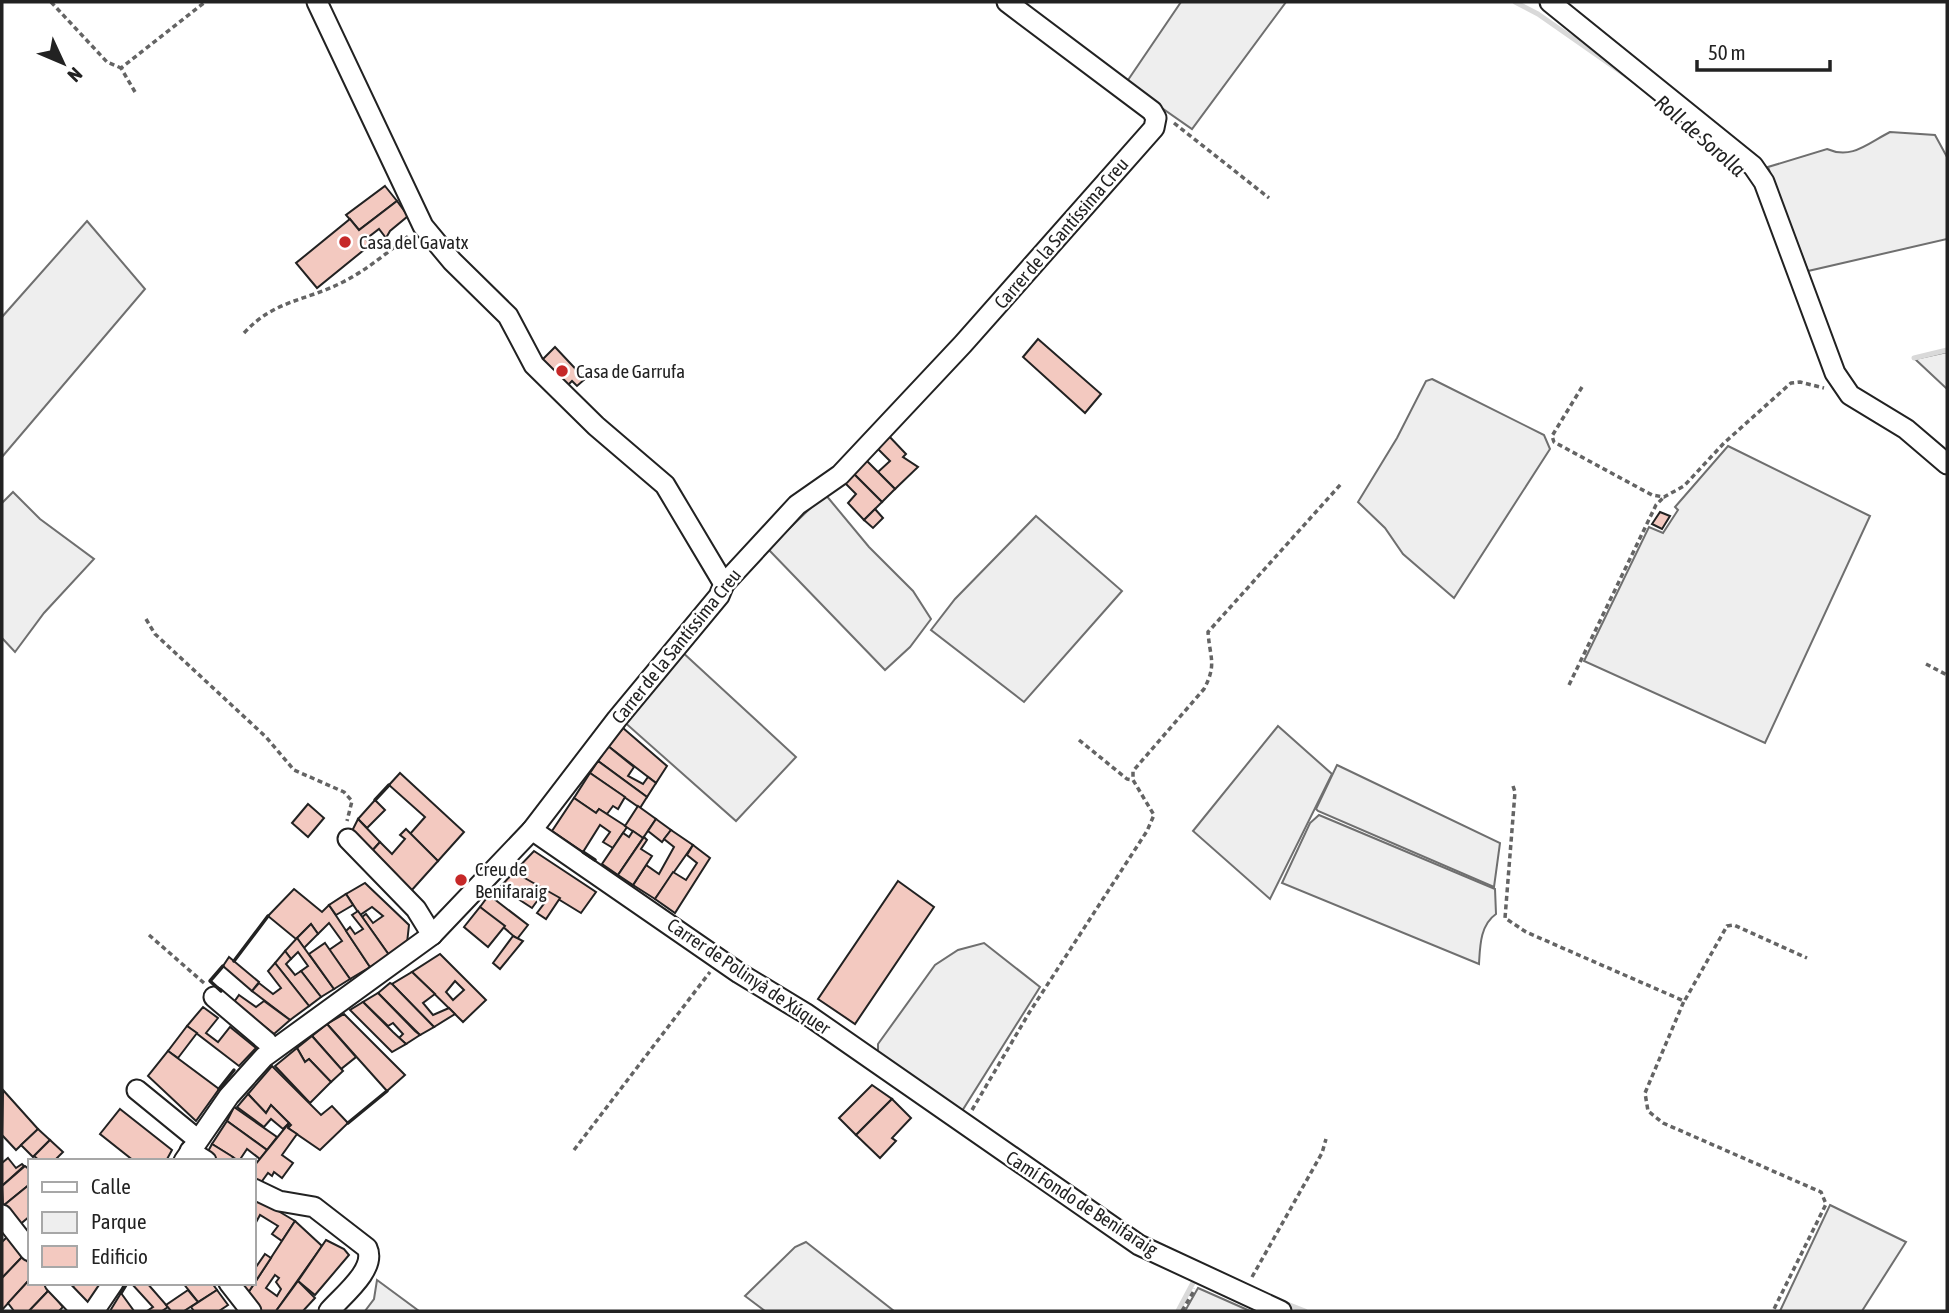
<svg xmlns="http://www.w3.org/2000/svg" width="1949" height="1313" font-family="'Asap Condensed',sans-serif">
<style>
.green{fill:#eee;stroke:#6f6f6f;stroke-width:2}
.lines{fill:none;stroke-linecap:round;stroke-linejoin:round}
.stream{stroke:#d9d9d9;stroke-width:5}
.building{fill:#f3c9c0;stroke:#222;stroke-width:2;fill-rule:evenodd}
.minor-casing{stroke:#222;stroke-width:23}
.path{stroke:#646464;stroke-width:3.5;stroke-dasharray:5 3.5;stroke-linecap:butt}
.minor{stroke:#fff;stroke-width:19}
.wall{stroke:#222;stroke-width:3.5}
.poi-dot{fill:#c62828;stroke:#fff;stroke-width:2.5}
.labels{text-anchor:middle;stroke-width:5;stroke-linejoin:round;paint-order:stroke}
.street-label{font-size:19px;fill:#222;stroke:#fff}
.poi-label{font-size:19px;fill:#222;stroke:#fff;text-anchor:start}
.water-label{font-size:21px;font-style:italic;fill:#222;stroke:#fff}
</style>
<rect width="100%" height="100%" fill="#fff"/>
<!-- green -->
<g class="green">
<polygon points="1181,2 1286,2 1192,129 1126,83"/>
<path d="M1890,132l45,3 12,22v82l-139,32 -40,-104 59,-18c25,11 41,-6 63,-17z"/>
<polygon points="87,221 145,289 2,457 2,317"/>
<polygon points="1947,352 1947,389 1915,359"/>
<polygon points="1432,379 1544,435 1550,449 1454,598 1403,554 1385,528 1358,502 1397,438 1426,381"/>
<polygon points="1728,446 1870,516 1765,743 1584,661 1649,527 1663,533 1678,510 1675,507"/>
<polygon points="13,492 40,519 94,559 44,613 15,652 2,638 2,503"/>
<polygon points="825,494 869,547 913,591 931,619 910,647 885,670 768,549"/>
<polygon points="1036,516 1122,591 1024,702 931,630 955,599"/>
<polygon points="680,650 796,757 736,821 622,720"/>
<polygon points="1278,726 1332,774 1270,899 1193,831"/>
<polygon points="1337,765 1500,843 1494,887 1318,811 1316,809"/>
<path d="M1319,815l176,74 1,25c-16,11 -16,33 -17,50l-197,-81 28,-60z"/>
<polygon points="984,943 1040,987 962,1111 878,1052 878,1044 935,965 958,950"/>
<polygon points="1830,1205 1906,1242 1862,1311 1780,1311"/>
<polygon points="806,1242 894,1311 765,1311 745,1296 795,1247"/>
<polygon points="377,1280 419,1311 365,1311 374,1299"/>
<polygon points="1198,1288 1250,1311 1185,1311"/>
</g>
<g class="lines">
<!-- stream -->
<g class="stream">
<polyline points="1515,2 1538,14 1631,79"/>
<polyline points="1914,358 1947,350"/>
<polyline points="1282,1302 1305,1311"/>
<polyline points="1178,1311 1195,1279"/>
</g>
</g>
<!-- building -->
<g class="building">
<polygon points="385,186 397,201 359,230 346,215"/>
<polygon points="397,201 408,216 390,231 386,238 379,229 366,239 370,245 317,288 296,263 350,219 359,230"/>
<polygon points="1038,339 1101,394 1085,413 1023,357"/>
<polygon points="555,347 585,379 577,386 572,381 564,389 539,363"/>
<polygon points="887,434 906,454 903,457 918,467 895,489 878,472 890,461 875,446"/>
<polygon points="863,457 895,489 882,502 850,470"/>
<polygon points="854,474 882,502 864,520 848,503 856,494 845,483"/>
<polygon points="875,509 883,518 873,528 864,520"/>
<polygon points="1660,512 1670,516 1662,529 1652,524"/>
<polygon points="623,728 667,766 656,783 608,746"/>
<polygon points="608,746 634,767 628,776 643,784 648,777 656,783 647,797 598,761"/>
<polygon points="598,761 647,797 640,808 590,773"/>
<polygon points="400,773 464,832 438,861 410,834 425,817 389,785"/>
<polygon points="590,773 625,797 618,809 613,806 607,814 599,809 596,813 574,798"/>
<polygon points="574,798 596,813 599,809 627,827 613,848 603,842 610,832 600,825 583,852 552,831"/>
<polygon points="375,800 385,810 367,828 358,819"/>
<polygon points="308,804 324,818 308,837 292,823"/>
<polygon points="638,806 656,819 643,838 625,826"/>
<polygon points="358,819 380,842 371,852 352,831"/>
<polygon points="656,819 671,830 662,842 648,831"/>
<polygon points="406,829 438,861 411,891 371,852 380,842 392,854 405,839 400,835"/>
<polygon points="671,830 693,845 655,899 633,885 646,865 659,874 674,847 664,839"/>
<polygon points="633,831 643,838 618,875 602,864 623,833 629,837"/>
<polygon points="644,837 647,840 641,849 652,856 633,885 618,875"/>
<polygon points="693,845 710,858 675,913 655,899 673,872 686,880 697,863 687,855"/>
<polygon points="534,851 596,892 581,913 514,872"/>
<polygon points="514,872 560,898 546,919 537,913 546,901 540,897 532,908 500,887"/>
<polygon points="898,881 934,907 855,1024 818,999"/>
<polygon points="365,883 409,925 407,943 389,955 362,917 366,914 373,923 383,916 372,907 360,915 346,894"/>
<polygon points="294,889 322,912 329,905 370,967 350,979 329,950 342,941 329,923 318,934 311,924 296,939 268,916"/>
<polygon points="346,894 353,905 336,915 329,905"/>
<polygon points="489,895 528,925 517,939 480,907"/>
<polygon points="480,907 505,926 488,947 464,927"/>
<polygon points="358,911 389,955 370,967 346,931 350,927 355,934 363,929 352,915"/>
<polygon points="311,924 318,934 304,948 297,938"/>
<polygon points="513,936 523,941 500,969 493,963"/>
<polygon points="297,938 334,989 321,997 301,971 308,966 298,952 291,959 285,951"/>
<polygon points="325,943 350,979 334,989 309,954"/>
<polygon points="285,951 291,959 286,964 295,975 301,971 321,997 309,1006 275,963"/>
<path d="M440,954l46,46 -23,22 -51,-50zM455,981l9,9 -11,10 -7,-8z"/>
<polygon points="229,957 259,982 252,991 223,966"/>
<polygon points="275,963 309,1006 290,1020 252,991 259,983 273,994 281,988 268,971"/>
<polygon points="412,972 435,994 423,1003 433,1015 449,1008 455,1014 434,1027 392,984"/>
<polygon points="390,983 392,984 434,1027 420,1035 378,993"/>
<polygon points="378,993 415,1031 420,1035 406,1044 399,1038 403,1034 393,1023 388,1026 363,1002"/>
<polygon points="239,995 256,1007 264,1001 290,1020 274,1034 234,1002"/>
<polygon points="363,1002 393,1032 406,1044 392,1052 350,1010"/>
<polygon points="203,1007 218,1018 206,1033 218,1042 230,1027 256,1048 239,1066 187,1026"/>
<polygon points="344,1014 405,1075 387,1091 327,1024"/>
<polygon points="327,1024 356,1057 341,1069 312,1036"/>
<polygon points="187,1026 197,1033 178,1058 168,1051"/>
<polygon points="312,1036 343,1071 331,1082 309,1059 305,1062 297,1048"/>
<polygon points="297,1048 305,1062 309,1059 331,1082 310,1103 275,1066"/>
<polygon points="168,1051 219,1089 196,1121 148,1076"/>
<polygon points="272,1066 321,1115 332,1106 348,1123 320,1150 288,1128 291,1125 271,1105 266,1113 248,1094"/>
<polygon points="872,1085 892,1099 856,1135 839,1118"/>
<polygon points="3,1090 38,1129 16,1150 2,1135"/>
<polygon points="248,1094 266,1113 271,1105 289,1123 283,1129 271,1119 264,1127 237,1107"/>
<polygon points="892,1099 911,1118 892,1138 896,1141 880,1158 856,1135"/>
<polygon points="234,1107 277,1137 267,1150 227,1121"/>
<polygon points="120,1109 172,1150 166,1161 134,1161 100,1134"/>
<polygon points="227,1121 267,1150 260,1159 247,1149 239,1161 212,1144"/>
<polygon points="289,1123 288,1128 297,1134 282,1155 293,1163 282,1178 274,1172 272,1176 268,1173 257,1188 254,1186 254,1166"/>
<polygon points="38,1129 50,1140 33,1157 21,1145"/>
<polygon points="50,1140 63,1152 54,1161 40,1161 34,1156"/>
<polygon points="212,1144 233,1157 231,1161 211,1161 205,1157"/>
<polygon points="8,1158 16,1168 22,1164 24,1166 2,1186 2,1163"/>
<polygon points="25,1166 30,1170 30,1184 3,1206 2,1186"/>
<polygon points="30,1184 30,1216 18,1226 3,1206"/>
<polygon points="258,1199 295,1221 282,1241 272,1234 278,1226 260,1215 254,1226 254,1206"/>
<path d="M295,1221l27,25 -46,65h-19l-11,-15zM275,1275l4,3 -3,4 5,7 -4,7 -11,-8z"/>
<polygon points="8,1236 23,1256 2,1278 2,1242"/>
<polygon points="326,1240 344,1249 349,1255 315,1295 298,1281"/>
<polygon points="265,1254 271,1258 246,1296 237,1283 254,1283 254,1266 256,1267"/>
<polygon points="23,1256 30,1265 30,1279 2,1310 2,1278"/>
<polygon points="30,1279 30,1283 44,1283 49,1290 29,1311 14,1311 8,1303"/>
<polygon points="298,1281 315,1298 303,1311 276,1311"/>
<polygon points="76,1283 105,1283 87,1308 69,1291"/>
<polygon points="131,1283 147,1283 168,1307 162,1311 147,1311 153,1307"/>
<polygon points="183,1283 212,1283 217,1290 198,1302"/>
<polygon points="49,1290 63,1307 59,1311 29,1311"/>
<polygon points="188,1290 198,1302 184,1311 171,1311 166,1305"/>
<polygon points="217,1290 228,1305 219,1311 194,1311 191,1307"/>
<polygon points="121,1293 134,1311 110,1311"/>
</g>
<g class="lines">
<defs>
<g id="minor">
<polyline points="317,2 423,226 452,261 508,316 534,365 596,426 665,485 724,584"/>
<polyline points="1550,2 1753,166 1764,182 1835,373 1850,395 1906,429 1947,464"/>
<polyline points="532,830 739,973 805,1013 1139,1245 1281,1311"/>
<polyline points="348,839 416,909 432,935"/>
<polyline points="214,997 267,1042"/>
<polyline points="137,1090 197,1139"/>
<polyline points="190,1151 206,1161"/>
<polyline points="184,1161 229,1096 264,1057 432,935 532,830 617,719 719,596 724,584 797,505 840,475 963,344 1154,128 1156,118 1152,111 1007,2"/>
<path d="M254,1189l25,12 35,6 53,41c10,21 -25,48 -38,63"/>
<polyline points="2,1215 30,1251"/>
<polyline points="55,1283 82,1311"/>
<polyline points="229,1283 251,1311"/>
<polyline points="94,1311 113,1283"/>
</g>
</defs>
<!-- minor casing -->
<use href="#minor" class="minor-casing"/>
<!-- path -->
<g class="path">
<polyline points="51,2 107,62 121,68"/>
<polyline points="135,92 121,68 205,2"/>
<polyline points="1174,123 1269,198"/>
<path d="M244,333c30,-33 62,-32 99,-51 24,-12 46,-31 67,-47"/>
<polyline points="1582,387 1552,436 1554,442 1652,495 1664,497 1684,486 1724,443 1791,383 1800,382 1824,388"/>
<polyline points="146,619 155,634 266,737 294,770 344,792 352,801 347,821"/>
<polyline points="1926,664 1947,675"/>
<polyline points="1569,685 1656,505 1664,497"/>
<polyline points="1079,740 1127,779 1133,780"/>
<polyline points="1513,786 1515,792 1505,918 1526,932 1684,1001 1645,1093 1648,1111 1663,1123 1821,1192 1826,1204 1773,1311"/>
<polyline points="149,935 204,983"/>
<polyline points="1685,1000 1727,926 1734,925 1807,958"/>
<path d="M972,1110l57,-97 118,-182 7,-16 -21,-35v-9l71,-82c13,-25 6,-30 4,-57l133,-148"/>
<polyline points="574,1150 710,972"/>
<polyline points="1252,1277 1322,1153 1326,1139"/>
<polyline points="1182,1311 1195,1289"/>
</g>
<!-- minor -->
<use href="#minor" class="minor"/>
<!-- wall -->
<g class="wall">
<polyline points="375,800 389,785"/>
<polyline points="583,852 595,860"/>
<polyline points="234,961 268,916"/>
<polyline points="221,991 210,981 223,966"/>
<polyline points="219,1089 234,1070"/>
<polyline points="348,1123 387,1091"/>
<polyline points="121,1293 127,1283"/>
</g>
</g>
<!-- markers -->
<g class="poi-dot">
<circle cx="345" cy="242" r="7"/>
<circle cx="562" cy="371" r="7"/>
<circle cx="461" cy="880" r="7"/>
</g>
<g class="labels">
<!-- street labels -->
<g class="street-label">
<text transform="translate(1061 233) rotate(-49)" y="7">Carrer de la Santíssima Creu</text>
<text transform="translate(676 646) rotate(-51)" y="7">Carrer de la Santíssima Creu</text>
<text transform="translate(749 976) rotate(34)" y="7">Carrer de Polinyà de Xúquer</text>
<text transform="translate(1082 1203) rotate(33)" y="7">Camí Fondo de Benifaraig</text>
</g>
<!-- poi labels -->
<g class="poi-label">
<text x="359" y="249">Casa del Gavatx</text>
<text x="576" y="378">Casa de Garrufa</text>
<text x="475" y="876">Creu de<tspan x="475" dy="22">Benifaraig</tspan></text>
</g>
<!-- water labels -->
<g class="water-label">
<text transform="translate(1700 136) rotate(41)" y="7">Roll de Sorolla</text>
</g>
</g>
<!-- border -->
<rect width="1949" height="1313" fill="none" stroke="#222222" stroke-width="7"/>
<!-- legend -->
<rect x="28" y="1159" width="228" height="126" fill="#ffffff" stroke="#a7a7a7" stroke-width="2"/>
<rect x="42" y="1182" width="35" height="10" fill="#ffffff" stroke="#a7a7a7" stroke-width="2"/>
<text x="91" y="1194" font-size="21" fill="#222222">Calle</text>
<rect x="42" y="1212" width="35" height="21" fill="#eeeeee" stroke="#a7a7a7" stroke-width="2"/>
<text x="91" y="1229" font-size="21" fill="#222222">Parque</text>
<rect x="42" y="1246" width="35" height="21" fill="#f3c9c0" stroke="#a7a7a7" stroke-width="2"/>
<text x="91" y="1264" font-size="21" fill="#222222">Edificio</text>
<!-- north arrow -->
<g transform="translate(63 63) rotate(134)" stroke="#ffffff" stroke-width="5" paint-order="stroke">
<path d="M0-5L12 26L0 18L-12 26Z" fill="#222222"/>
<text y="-10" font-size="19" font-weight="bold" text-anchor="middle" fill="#222222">N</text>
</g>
<!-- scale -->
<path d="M1697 60v10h133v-10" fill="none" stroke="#222222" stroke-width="3.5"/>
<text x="1708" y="60" font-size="21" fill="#222222" stroke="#ffffff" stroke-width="5" paint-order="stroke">50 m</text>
</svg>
